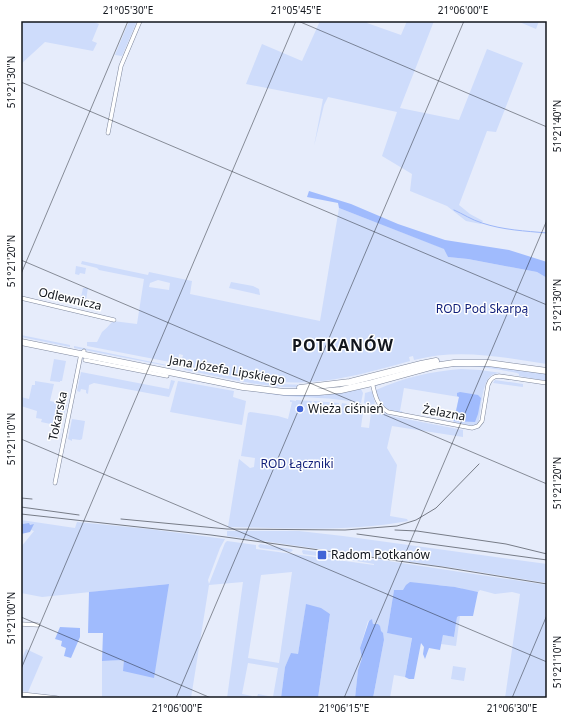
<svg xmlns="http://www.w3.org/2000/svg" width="568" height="719" font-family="'Noto Sans',sans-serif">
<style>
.green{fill:#cedcfb;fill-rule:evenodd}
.forest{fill:#a0bbfd}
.water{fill:#9cb6f8}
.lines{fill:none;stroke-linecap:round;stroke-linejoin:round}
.stream{stroke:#9cb6f8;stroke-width:1}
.minor-casing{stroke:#7f889d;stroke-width:4.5}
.primary-casing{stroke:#7f889d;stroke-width:7}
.minor{stroke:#fff;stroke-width:3.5}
.primary{stroke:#fff;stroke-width:6}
.rail{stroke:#777c87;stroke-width:1}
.ticks{fill:none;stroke:#12161d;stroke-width:1;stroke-opacity:0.45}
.poi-dot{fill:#4164d6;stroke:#fff;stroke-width:1.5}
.labels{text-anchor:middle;stroke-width:3;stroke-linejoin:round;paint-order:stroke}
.street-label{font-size:12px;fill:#12161d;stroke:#fff}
.park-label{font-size:12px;fill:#0f1e79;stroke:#fff}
.poi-label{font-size:12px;fill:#12161d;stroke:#fff;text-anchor:start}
.district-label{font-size:16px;font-weight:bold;letter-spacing:1px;fill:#12161d;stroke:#fff}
.neatline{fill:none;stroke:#12161d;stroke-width:1.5}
.ticks-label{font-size:10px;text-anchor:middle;fill:#12161d}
</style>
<rect width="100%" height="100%" fill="#e6ecfb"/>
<!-- green -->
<g class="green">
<polygon points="21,21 92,21 99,24 92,41 97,43 93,51 45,42 21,64"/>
<polygon points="129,21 137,21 122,56 115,55"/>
<polygon points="320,21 368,21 367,23 401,35 407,21 434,21 400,108 459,120 487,49 523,63 496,132 487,131 459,205 470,214 483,221 481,224 466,221 447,206 410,191 412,174 382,156 397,112 328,97 324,105 314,146 323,99 246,84 262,44 302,61"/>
<polygon points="517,21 539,21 536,29"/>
<path d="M339,208l106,41 3,8 20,2 69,13 10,6v86c-44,-7 -89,-16 -133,-4l-1,-4 -4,1 1,4c-33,9 -66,19 -101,21 -42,3 -85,-8 -126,-17l-2,-2 2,-8 -4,-1 -1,9h-3l-88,-17v-4h10l5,-10c4,-3 7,-7 11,-11l24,3 7,-45 -45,-9 -2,-2 -16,-4 1,-3 66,14 1,-3 43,9 -2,13 130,27zM158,280l12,3 -1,7 -20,-3 1,-4z"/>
<polygon points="76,266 86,268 85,274 80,273 79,275 75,274"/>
<polygon points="231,282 253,286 259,289 260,295 229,288"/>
<polygon points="83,288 88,288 86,300 83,303 80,302"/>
<polygon points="21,335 70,345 70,347 21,337"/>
<polygon points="74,346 167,365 167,366 74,348"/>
<polygon points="54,359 66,361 62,381 60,381 60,382 50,381"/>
<path d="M471,364l76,9v8l-28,-5v-2l-2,-1c-16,-3 -31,-6 -47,-7 -31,-1 -65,9 -94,20l1,-2 54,-16z"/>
<path d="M182,367l93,17 35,1 48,-6c-18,3 -36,7 -54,8 -40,2 -80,-10 -119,-17z"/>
<path d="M461,369l19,1 36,5c-7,0 -15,-3 -22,-1 -12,3 -13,35 -15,46l-3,5h-8l-15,-3 6,-25 -55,-9 -4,23h2v2c-17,-3 -21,-6 -26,-23 26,-12 57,-19 85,-21z"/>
<polygon points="81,372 169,389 171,380 175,381 169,397 94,383 89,385 88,394 86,393 86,390 81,389 80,392 77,391"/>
<path d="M181,376l76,15 83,2 21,-4 2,4 -2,10c-29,-6 -57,-5 -85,-8 -33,-5 -65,-11 -97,-17z"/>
<polygon points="495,380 523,384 523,387 493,383"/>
<polygon points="35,381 54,384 50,401 67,405 60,426 41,422 42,419 36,418 37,411 21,406 21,397 29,399 32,385 35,385"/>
<polygon points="178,381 234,391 233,397 246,401 242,425 170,412"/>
<polygon points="372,391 375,403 373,405 364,403 365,393"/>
<path d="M290,400l6,1v-1l16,1 -1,2h2l1,-2 25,2v3l2,1 1,-4 22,4 2,3 1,-2 12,2 11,6 73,14v7l-71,-11 -5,22 10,17 -7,51 17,3 1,2c-59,11 -120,7 -180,6l11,-68 11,9 4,-1 1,-9 -14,-2 7,-43 2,-1 28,4 10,3 4,-17h-2zM363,412l8,1 -2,15 -8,-1z"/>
<polygon points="72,419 85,421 82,439 80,440 72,439 72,441 68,439"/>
<path d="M21,520l54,8 2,-6 72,7 76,10 -5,9 -12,32 1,4 16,-41 2,-2 29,4v4l118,16v-1l-23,-4 -1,-2 2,-1 23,3v-1l172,26v113h-42l15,-104 -8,-2 -17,2 -15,-4 -2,2 -15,-2 -2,-2 -22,-3 -3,1 -6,-1 -27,5h-9l-7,43 25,4 -7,40 -11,-2 -4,23h-17l11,-58 -11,-16 -1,-4 -4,1 -8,27 2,9 -4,13 -3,28h-37l12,-84 -24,-9 -8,49h-7l-6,13 -4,31h-28v-2l4,1 1,-3 15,3 5,-29 -30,-5 -6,31 10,2 -1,2h-24l16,-116 -34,3 -18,113h-89v-37l22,-1 44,-76 -126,13 -21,-4v-46l13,-16 -3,-1 -2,-5 -6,-1zM292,572l-13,91 -31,-5 13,-83z"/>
<polygon points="227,531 299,531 343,536 547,564 547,583 461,569 227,536"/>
<polygon points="260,544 291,549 293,550 291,552 260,548 258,546"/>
<polygon points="303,550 340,555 341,557 340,559 303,554 302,551"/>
<polygon points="459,616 460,616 456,646 441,644 443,635 454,637 457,617"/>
<polygon points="26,649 43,657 28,692 21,691 21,661"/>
<polygon points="453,666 466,668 464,681 451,679"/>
</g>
<!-- forest -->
<g class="forest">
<polygon points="309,191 351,204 398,224 445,240 509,250 547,262 547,278 537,272 468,259 448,257 444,249 339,208 338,203 307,197"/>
<polygon points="460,392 478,395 481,398 478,414 475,422 454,421 459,397 457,396 457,393"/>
<polygon points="410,582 455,587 478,592 473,616 459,616 457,617 454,637 443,635 440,650 429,648 425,659 423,654 424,647 421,643 414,679 409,679 405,677 412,638 387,633 394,590 403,590 406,585"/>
<polygon points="169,584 154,678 123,671 124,660 102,661 103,633 88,633 89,592"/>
<polygon points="306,604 321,608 330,614 318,698 281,698 285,667 291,653 298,654"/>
<polygon points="372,619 373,624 378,624 380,626 381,631 383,633 384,640 373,698 355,698 358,670 362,658 360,648 369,621"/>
<polygon points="60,627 80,628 80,637 71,658 64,656 66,648 61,646 62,641 55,639"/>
</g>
<!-- water -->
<polygon class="water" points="21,522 23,524 29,523 30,525 34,524 30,532 21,534"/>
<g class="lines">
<!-- stream -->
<path class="stream" d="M454,210c9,4 18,10 28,13 21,7 43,8 65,10"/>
<defs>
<g id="minor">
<polyline points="108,133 121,66 140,21"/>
<polyline points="21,298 114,320"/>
<polyline points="85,360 167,376"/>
<path d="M372,382c3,12 4,23 16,30l84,16 6,-2 4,-5 6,-36c2,-6 5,-9 11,-9l48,7"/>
<polyline points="55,483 81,354 84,351"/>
<polyline points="21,624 38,625"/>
<polyline points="21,694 57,698"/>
</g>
<g id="primary">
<polyline points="21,342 243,387 284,392 319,392 341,390 372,383 434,366 454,363 488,363 547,371"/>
<polyline points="300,388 350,382 421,364 436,361"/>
</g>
</defs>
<!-- minor casing -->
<use href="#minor" class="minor-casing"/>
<!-- primary casing -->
<use href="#primary" class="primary-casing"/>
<!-- minor -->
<use href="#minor" class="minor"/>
<!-- primary -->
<use href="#primary" class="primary"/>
<!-- rail -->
<g class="rail">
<polyline points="21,498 32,499"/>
<polyline points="21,507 79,515"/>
<polyline points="21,514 211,535 442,567 547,584"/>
<polyline points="121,519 227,529 345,530 397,526 416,520 436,508 479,464"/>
<polyline points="395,530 417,531 506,544 547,554"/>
<polyline points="357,534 547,560"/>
</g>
</g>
<!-- ticks -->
<path class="ticks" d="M298,21l249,106M21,82l526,223M21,260l526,224M21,274l107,-253M21,439l526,223M21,617l190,81M21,669l275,-648M176,698l288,-677M344,698l203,-478M512,698l35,-83"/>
<!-- markers -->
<g class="poi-dot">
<circle cx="300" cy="409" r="4"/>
<rect x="317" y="550" width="10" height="10" rx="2"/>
</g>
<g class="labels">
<!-- street labels -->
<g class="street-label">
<text transform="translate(70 299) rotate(13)" y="4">Odlewnicza</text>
<text transform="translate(227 370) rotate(10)" y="4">Jana Józefa Lipskiego</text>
<text transform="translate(444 413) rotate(10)" y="4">Żelazna</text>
<text transform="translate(58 416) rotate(-78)" y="4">Tokarska</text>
</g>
<!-- park labels -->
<g class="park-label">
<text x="482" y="313">ROD Pod Skarpą</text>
<text x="297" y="468">ROD Łączniki</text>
</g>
<!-- poi labels -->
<g class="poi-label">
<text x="308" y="413">Wieża ciśnień</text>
<text x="331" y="559">Radom Potkanów</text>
</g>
<!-- district labels -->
<g class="district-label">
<text x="343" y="351">POTKANÓW</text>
</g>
</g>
<!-- border -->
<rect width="568" height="719" fill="none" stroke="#ffffff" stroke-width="44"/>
<rect x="22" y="22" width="524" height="675" class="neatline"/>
<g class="ticks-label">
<text x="128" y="14">21°05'30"E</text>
<text x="296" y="14">21°05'45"E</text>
<text x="463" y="14">21°06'00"E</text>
<text transform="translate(11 82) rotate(-90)" y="4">51°21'30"N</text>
<text transform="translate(557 126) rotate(-90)" y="4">51°21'40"N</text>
<text transform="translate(11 261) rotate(-90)" y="4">51°21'20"N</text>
<text transform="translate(557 305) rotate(-90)" y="4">51°21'30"N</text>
<text transform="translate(11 439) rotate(-90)" y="4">51°21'10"N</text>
<text transform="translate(557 483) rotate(-90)" y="4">51°21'20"N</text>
<text transform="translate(11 618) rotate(-90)" y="4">51°21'00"N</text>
<text transform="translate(557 662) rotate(-90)" y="4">51°21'10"N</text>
<text x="177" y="712">21°06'00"E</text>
<text x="344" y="712">21°06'15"E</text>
<text x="512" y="712">21°06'30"E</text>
</g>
</svg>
